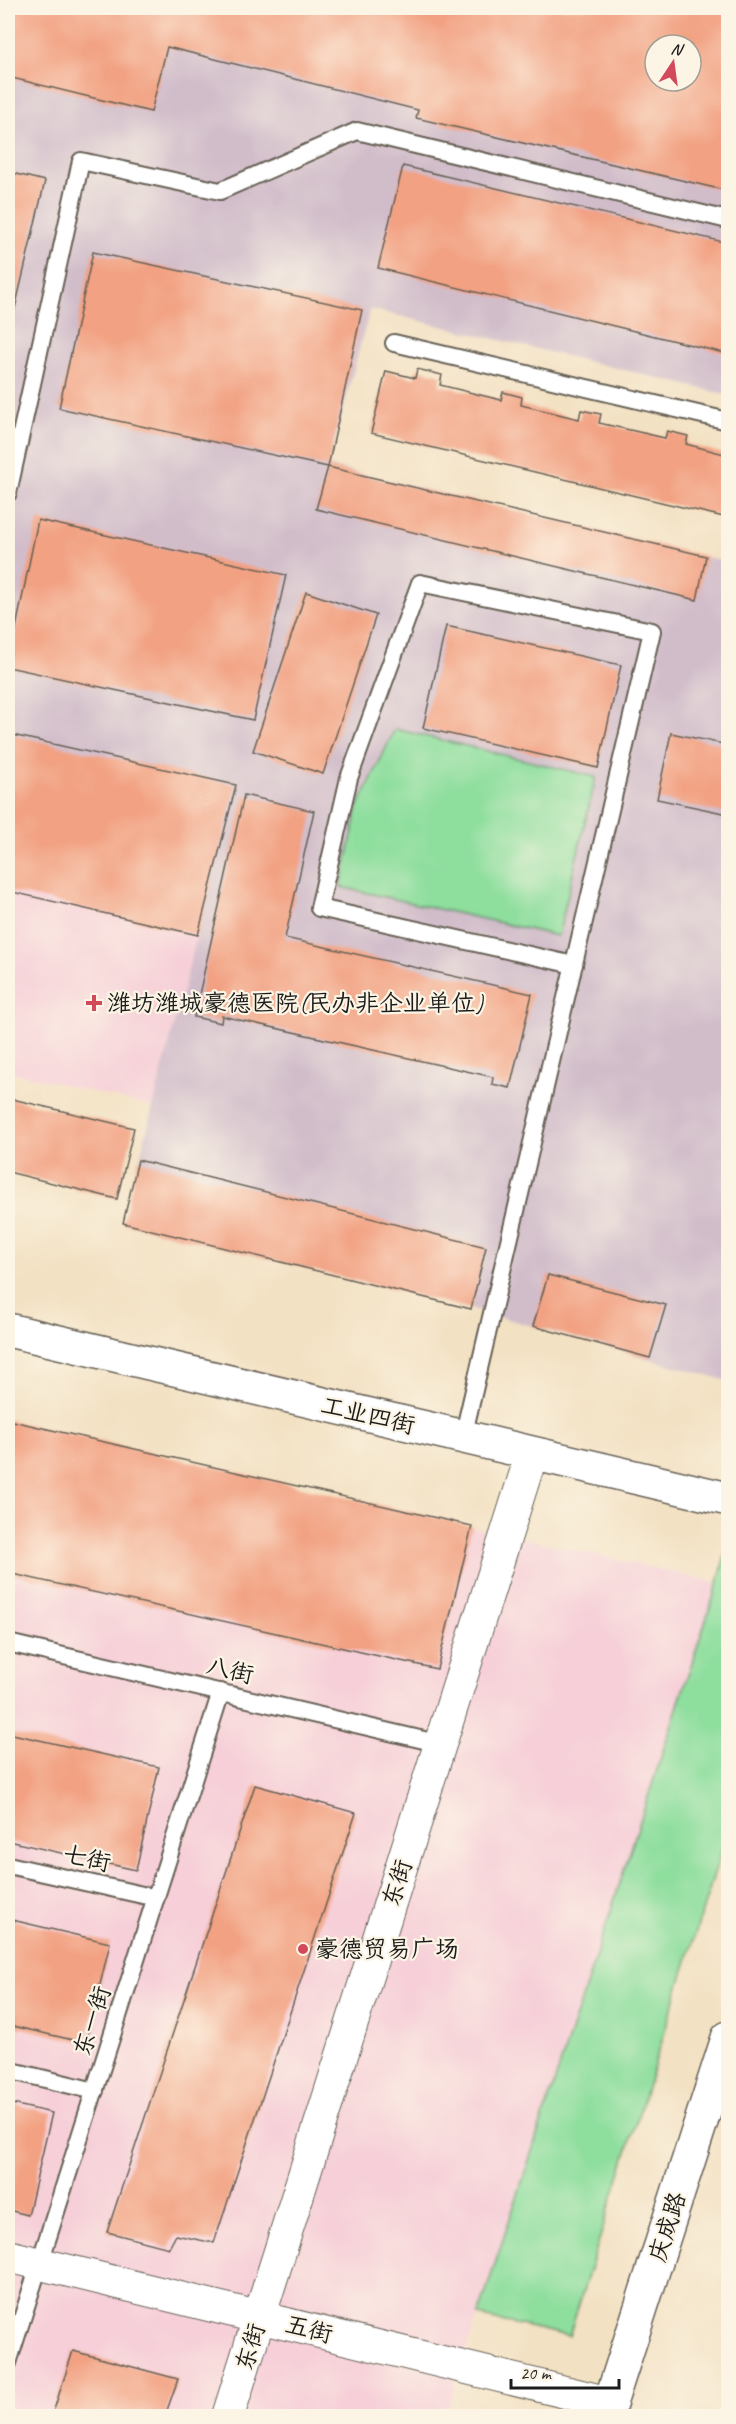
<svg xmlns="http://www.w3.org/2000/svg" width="736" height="2424" font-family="Caveat,'LXGW WenKai TC',sans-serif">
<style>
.built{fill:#f6cfd8}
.industrial{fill:#d1bdca;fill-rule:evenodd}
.green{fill:#8ede9e;stroke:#557d5d;stroke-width:1.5}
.building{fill:#f2a182;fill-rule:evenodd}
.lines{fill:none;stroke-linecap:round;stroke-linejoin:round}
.lane-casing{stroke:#676156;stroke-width:20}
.street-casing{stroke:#676156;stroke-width:34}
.secondary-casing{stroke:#676156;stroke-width:36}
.primary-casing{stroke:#676156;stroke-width:36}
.lane{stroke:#fff;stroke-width:16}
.street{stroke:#fff;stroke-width:32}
.secondary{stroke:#fff;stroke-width:33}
.primary{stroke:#fff;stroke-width:33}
.poi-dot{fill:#d1495b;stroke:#fcf5e5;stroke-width:2}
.labels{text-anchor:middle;stroke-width:4.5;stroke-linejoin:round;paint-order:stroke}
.poi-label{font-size:24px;fill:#1c1c1c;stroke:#fcf5e5;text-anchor:start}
.street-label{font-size:24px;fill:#1c1c1c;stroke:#fcf5e5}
</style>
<rect width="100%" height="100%" fill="#fcf5e5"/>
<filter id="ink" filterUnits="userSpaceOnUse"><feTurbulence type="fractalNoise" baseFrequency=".0167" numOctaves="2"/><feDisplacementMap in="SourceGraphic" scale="12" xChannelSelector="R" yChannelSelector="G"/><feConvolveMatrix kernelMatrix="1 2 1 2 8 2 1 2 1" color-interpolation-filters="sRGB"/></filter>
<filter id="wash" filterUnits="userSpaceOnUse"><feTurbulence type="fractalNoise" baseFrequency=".008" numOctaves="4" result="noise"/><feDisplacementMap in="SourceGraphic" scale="24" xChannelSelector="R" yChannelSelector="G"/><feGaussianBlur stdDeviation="1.35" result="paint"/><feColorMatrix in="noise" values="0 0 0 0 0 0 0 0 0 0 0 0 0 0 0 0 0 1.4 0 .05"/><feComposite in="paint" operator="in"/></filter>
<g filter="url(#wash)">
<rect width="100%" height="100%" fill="#f3e1c3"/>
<!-- built -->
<g class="built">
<polygon points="8,817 215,866 154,1107 8,1071"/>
<polygon points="8,1420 718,1583 445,2416 8,2416"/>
</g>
<!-- industrial -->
<path class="industrial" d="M8,8h720v387l-358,-86 -42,157 400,96v819l-257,-72 -348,-86 92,-357 -207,-49zM655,45h36v36h-36z"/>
<!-- green -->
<g class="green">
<polygon points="395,729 596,777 558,936 341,887 358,807"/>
<polygon points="728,1543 728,1830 569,2336 478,2316 718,1583"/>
</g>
<g id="blocks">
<!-- building -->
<g class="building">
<path d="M8,8h720v183l-312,-73 2,-8 -251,-63 -16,65 -143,-35zM655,45h36v36h-36z"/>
<polygon points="403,166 728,243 728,354 378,268"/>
<polygon points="8,172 45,181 8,338"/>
<polygon points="93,252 362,310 328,467 59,408"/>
<polygon points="417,369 442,375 440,385 501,400 503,392 522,397 521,405 579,419 581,410 601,414 599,423 665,438 667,431 688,436 686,444 728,455 728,518 371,433 386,371 415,378"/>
<polygon points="328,467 706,556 697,600 316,509"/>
<polygon points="38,520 286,575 253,720 8,667"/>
<polygon points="306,592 376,615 323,774 253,751"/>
<polygon points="446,626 621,665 598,768 423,728"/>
<polygon points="671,733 728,745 728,814 657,799"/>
<polygon points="8,734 236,785 198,935 8,891"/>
<polygon points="244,795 314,811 285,938 532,994 510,1088 492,1084 493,1077 222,1016 221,1023 194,1017"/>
<polygon points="8,1098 134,1128 117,1199 8,1172"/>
<polygon points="138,1160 486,1247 471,1309 123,1223"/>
<polygon points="548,1275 666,1305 650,1358 533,1326"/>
<polygon points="8,1420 472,1526 437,1669 8,1573"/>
<polygon points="8,1733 159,1767 136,1870 8,1841"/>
<polygon points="255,1785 356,1813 214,2243 176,2235 169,2248 107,2232"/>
<polygon points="8,1919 110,1943 86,2043 8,2025"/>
<polygon points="8,2103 52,2113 28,2215 8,2210"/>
<polygon points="73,2351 178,2379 165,2416 52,2416"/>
</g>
</g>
</g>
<g filter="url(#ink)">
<use href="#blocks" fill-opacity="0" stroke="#676156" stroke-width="1.5"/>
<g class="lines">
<defs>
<g id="lane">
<polyline points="394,343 728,421"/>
<polyline points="8,493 81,161 220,191 357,131 728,220"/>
<polyline points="463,1437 652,631 420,583 349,778 319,908 574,965"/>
<polyline points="8,1643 441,1744"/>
<polyline points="8,1865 156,1898"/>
<polyline points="8,2070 95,2091"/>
<polyline points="8,2363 221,1692"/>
</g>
<g id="street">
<polyline points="8,2256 610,2403"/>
<polyline points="228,2416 532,1453"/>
</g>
<polyline id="secondary" points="8,1330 728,1499"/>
<polyline id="primary" points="606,2416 728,2038"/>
</defs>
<!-- lane casing -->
<use href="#lane" class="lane-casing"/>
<!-- street casing -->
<use href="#street" class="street-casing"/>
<!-- secondary casing -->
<use href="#secondary" class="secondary-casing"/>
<!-- primary casing -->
<use href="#primary" class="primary-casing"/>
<!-- lane -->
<use href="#lane" class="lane"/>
<!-- street -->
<use href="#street" class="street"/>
<!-- secondary -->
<use href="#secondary" class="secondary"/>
<!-- primary -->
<use href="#primary" class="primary"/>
</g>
</g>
<!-- markers -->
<g class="poi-dot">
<path d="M91 994h6v6h6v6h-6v6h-6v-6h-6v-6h6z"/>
<circle cx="303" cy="1949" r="6"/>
</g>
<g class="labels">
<!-- poi labels -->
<g class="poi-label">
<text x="107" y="1011">潍坊潍城豪德医院(民办非企业单位)</text>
<text x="315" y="1957">豪德贸易广场</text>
</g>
<!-- street labels -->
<g class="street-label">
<text transform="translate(368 1415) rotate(13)" y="8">工业四街</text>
<text transform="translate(230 1670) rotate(13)" y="8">八街</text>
<text transform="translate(87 1858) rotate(13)" y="8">七街</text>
<text transform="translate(397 1883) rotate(-72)" y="8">东街</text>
<text transform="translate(92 2021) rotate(-72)" y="8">东一街</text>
<text transform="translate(667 2227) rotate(-72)" y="8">庆成路</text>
<text transform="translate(309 2329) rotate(14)" y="8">五街</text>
<text transform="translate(250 2347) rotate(-73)" y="8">东街</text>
</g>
</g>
<!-- margin -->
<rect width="736" height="2424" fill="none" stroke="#fcf5e5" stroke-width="30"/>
<!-- north arrow -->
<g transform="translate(673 63) rotate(13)"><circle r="28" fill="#fcf5e5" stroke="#a29e95" stroke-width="1.5"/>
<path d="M0-4.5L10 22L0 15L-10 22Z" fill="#d1495b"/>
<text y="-9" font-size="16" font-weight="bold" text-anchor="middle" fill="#1c1c1c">N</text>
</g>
<!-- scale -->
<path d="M511 2379v9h108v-9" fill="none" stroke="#1c1c1c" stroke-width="3"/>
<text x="520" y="2379" font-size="18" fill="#1c1c1c" stroke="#fcf5e5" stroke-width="4.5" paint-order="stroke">20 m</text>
</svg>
